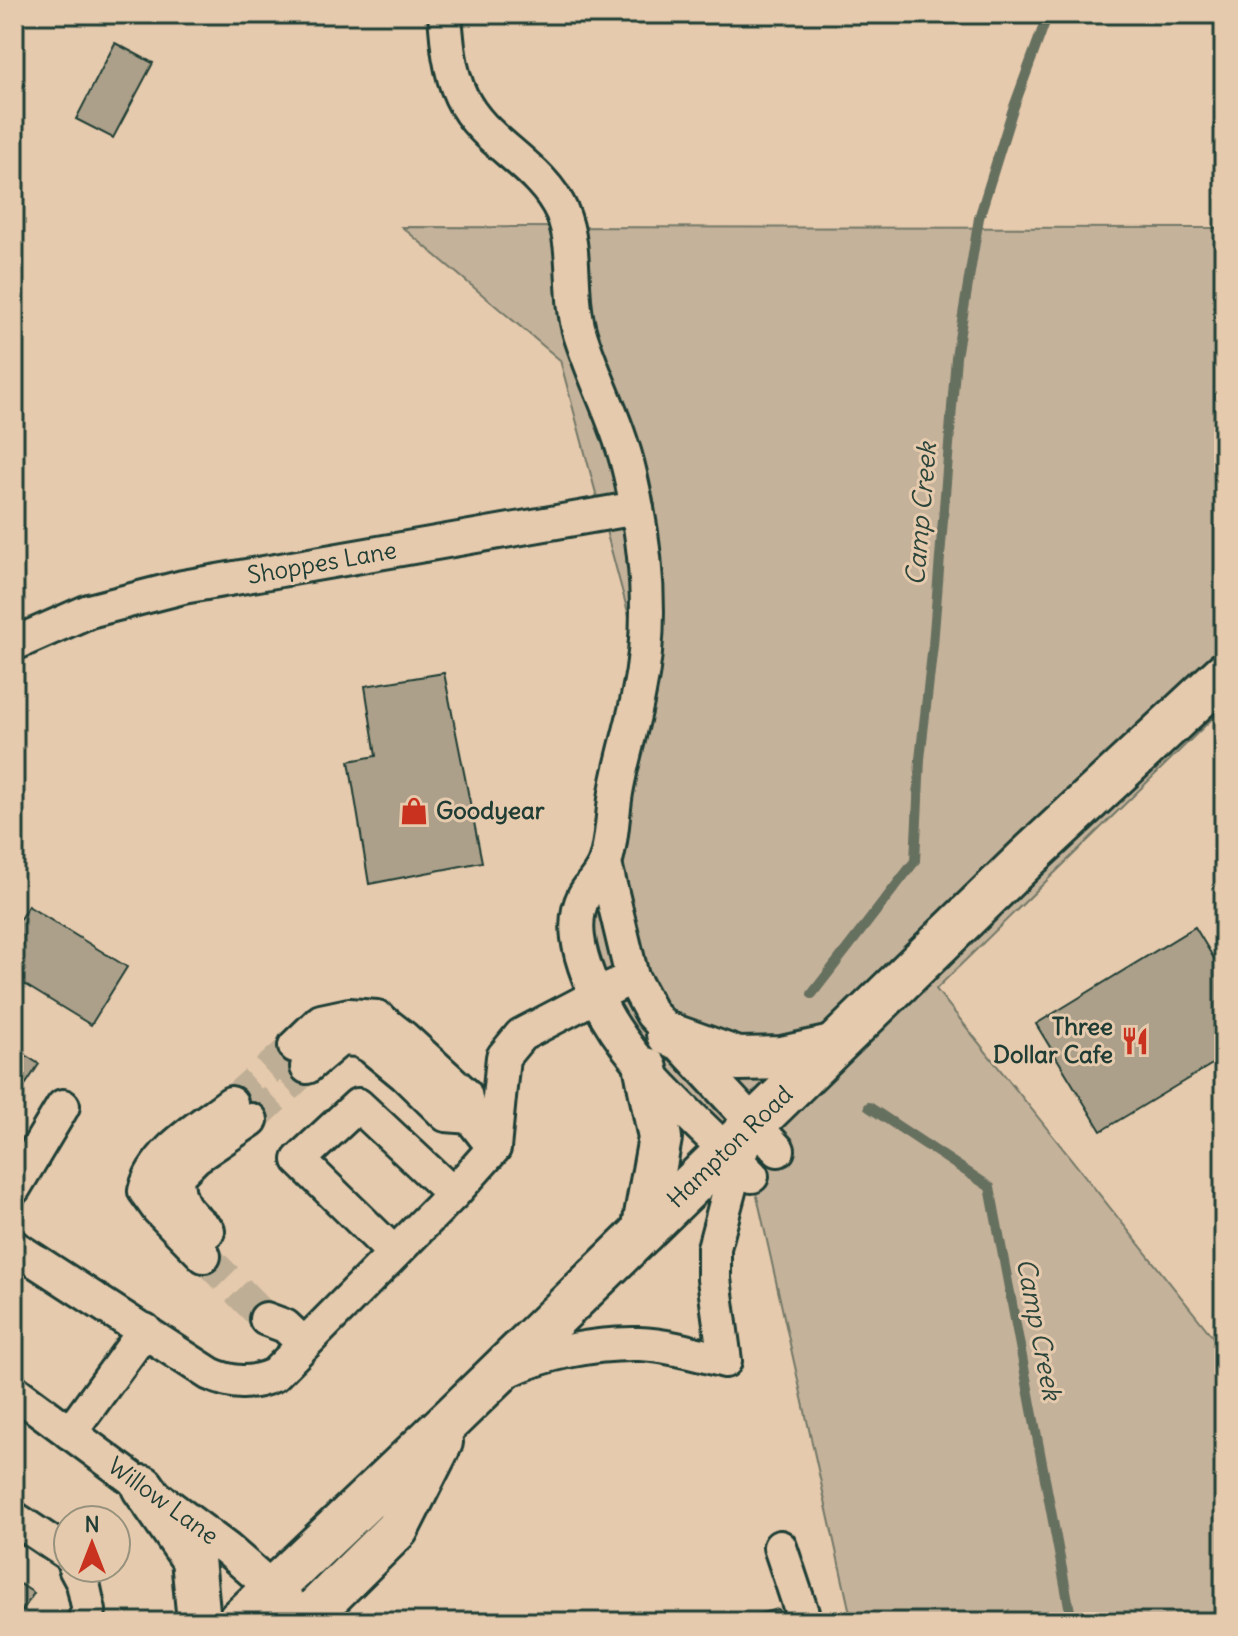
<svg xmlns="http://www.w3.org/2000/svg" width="1238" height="1636" font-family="Delius,sans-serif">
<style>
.green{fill:#c5b29a;stroke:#727867;stroke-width:2}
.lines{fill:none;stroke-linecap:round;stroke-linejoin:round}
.stream{stroke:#666f5f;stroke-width:10}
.building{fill:#aca08a;stroke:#1f3d34;stroke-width:2}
.minor-tunnel{stroke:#beae95;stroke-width:32;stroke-dasharray:32 16;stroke-linecap:butt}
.minor-casing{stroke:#1f3d34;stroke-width:38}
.major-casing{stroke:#1f3d34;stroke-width:48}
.minor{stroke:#e6caad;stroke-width:32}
.major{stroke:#e6caad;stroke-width:42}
.labels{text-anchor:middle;stroke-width:6;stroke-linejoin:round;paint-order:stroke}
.street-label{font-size:24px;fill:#1f3d34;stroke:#e6caad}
.poi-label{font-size:24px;font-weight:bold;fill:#1f3d34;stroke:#e6caad;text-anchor:start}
.water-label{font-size:26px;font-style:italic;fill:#2b453b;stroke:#e6caad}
</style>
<rect width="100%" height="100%" fill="#e6caad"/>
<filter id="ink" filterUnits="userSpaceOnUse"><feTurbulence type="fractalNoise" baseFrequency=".0125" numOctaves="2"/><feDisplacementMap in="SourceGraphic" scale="16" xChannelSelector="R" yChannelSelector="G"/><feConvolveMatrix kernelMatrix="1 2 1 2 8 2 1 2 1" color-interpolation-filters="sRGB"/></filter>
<g filter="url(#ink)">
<!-- green -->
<polygon class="green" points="402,227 1224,228 1224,707 936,989 1224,1351 1224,1622 852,1622 751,1169 571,957 636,642 560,360"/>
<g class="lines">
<!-- stream -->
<g class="stream">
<polyline points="812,994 915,861 920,759 933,645 956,357 979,218 1012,112 1048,14"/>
<polyline points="869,1107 990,1187 1072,1622"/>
</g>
</g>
<!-- building -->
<g class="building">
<polygon points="115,43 153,63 113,138 76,119"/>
<polygon points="444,673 482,862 369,884 349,761 376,756 365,686"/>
<polygon points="28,906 127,967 91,1025 14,978 14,929"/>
<polygon points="1195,927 1224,975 1224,1057 1101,1131 1036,1024"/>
<polygon points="14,1048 39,1064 14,1102"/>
<polygon points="14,1580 34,1593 15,1622 14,1622"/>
<polygon points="778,1609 781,1622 724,1622"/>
</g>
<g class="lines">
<!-- minor-tunnel -->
<g class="minor-tunnel">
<polyline points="231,1103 295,1046"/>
<polyline points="251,1120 307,1067"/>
<polyline points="204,1256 266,1319"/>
</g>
<defs>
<g id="minor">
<path d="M445,14c2,27 4,57 16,82 22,48 79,67 101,116 16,39 6,82 18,122 15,48 38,88 50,140 16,70 24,147 9,218 -6,32 -16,63 -22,95 -5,24 -4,53 -12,76 -4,12 -15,22 -21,33 -13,26 -5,56 5,82 28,79 105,139 163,198"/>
<polyline points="14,644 89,611 183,587 637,508"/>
<polyline points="605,864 632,977 652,1014 778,1150"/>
<polyline points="295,1046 321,1021 349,1015 377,1017 404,1038 465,1094 470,1117 494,1148"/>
<polyline points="307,1067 340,1039 358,1040 371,1047 405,1075 446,1115 470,1117"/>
<polyline points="14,1188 63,1106"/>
<path d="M208,1231c-20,-18 -31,-26 -31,-55l19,-19 55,-37"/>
<path d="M14,1247l196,127c22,10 41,11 64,1l179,-181 41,-46 9,-91 18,-22 111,-58"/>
<polyline points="394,1253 299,1160 358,1105 453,1194"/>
<path d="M204,1256l-46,-47 -13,-18c10,-40 55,-64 86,-88"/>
<polyline points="266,1319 285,1326 304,1344"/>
<path d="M505,1372c39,-19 90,-29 134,-28 29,1 58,10 86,17l-11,-82v-31l23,-87 6,-14"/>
<polyline points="14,1391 227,1549 289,1603"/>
<polyline points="70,1433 145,1330"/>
<polyline points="14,1518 68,1554"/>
<polyline points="780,1547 805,1622"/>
<polyline points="75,1568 83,1583 89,1611 83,1622"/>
</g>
<g id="major">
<polyline points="668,1034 738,1059 782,1058 832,1047"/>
<polyline points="643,1232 660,1138 646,1069"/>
<polyline points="143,1487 193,1559 199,1622"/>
<polyline points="238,1622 454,1416 1027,858 1224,674"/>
<polyline points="303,1622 397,1529 441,1442"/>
</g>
</defs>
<!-- minor casing -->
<use href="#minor" class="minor-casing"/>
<!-- major casing -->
<use href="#major" class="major-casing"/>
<!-- minor -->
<use href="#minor" class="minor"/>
<!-- major -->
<use href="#major" class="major"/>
</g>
</g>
<!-- icons -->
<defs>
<symbol id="shop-bare" viewBox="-9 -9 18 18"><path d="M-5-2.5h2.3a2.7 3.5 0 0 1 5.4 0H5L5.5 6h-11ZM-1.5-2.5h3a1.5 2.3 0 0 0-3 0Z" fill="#c8321e" stroke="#e6caad" stroke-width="2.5" paint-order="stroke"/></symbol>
<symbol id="restaurant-bare" viewBox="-9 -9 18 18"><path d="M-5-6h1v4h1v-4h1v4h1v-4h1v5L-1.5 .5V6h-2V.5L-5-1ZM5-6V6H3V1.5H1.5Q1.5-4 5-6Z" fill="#c8321e" stroke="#e6caad" stroke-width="2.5" paint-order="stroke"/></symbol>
</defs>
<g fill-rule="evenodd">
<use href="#shop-bare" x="394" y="791" width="40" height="40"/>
<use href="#restaurant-bare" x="1115" y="1021" width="40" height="40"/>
</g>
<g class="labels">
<!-- street labels -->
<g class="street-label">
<text transform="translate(322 563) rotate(-10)" y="8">Shoppes Lane</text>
<text transform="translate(730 1147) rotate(-44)" y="8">Hampton Road</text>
<text transform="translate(163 1501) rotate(36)" y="8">Willow Lane</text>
</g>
<!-- poi labels -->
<g class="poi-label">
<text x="436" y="819">Goodyear</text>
<text x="1113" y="1035" text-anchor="end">Three<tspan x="1113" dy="28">Dollar Cafe</tspan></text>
</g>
<!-- water labels -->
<g class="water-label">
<text transform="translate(921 514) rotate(-85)" y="9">Camp Creek</text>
<text transform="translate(1039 1329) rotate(79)" y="9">Camp Creek</text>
</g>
</g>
<!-- margin -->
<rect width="1238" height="1636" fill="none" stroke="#e6caad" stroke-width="48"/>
<rect x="24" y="24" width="1190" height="1588" fill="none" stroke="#1f3d34" stroke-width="3" filter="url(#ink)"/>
<!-- north arrow -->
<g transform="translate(92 1544)"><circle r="38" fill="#e6caad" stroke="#96927d" stroke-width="2"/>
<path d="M0-6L14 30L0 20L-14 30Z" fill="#c8321e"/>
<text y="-12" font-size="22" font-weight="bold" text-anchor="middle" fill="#1f3d34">N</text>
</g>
</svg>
